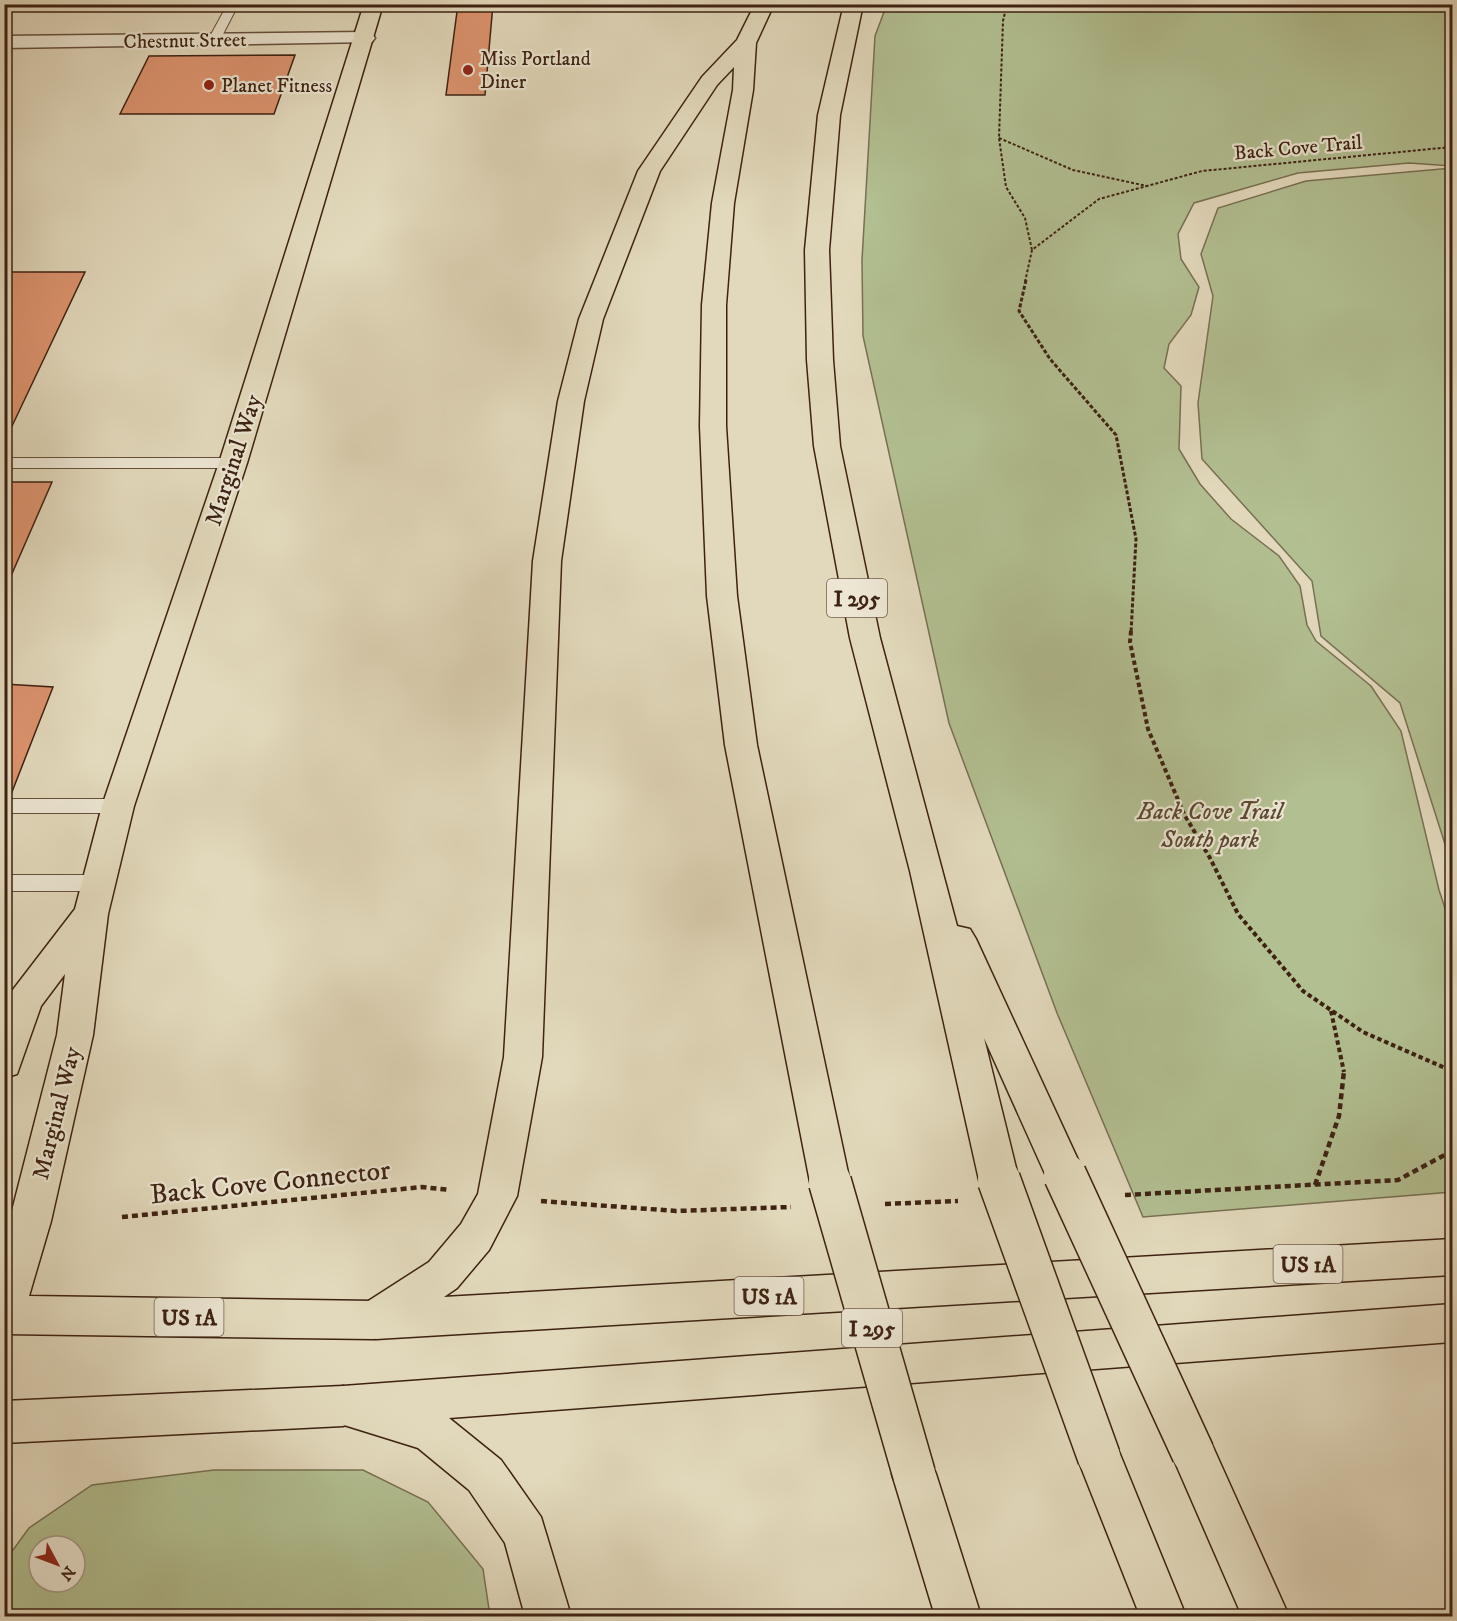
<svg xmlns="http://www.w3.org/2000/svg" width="1457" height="1621" font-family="'IM FELL DW Pica',serif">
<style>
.green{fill:#b2bf91;stroke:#787052;stroke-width:1.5;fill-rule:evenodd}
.building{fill:#dc946f;stroke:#3d2212;stroke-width:1.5}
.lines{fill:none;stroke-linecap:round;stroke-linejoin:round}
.service-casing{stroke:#66503c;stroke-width:2}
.minor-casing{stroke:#66503c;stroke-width:3}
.primary-casing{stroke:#3d2212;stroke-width:3}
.motorway-casing{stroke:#3d2212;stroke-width:3}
.path-far3{stroke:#3d2212;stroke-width:2;stroke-dasharray:3 2;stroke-linecap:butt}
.path-far2{stroke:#3d2212;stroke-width:3;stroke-dasharray:4 2;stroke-linecap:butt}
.path-far1{stroke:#3d2212;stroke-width:4;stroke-dasharray:4.5 3;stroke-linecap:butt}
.path{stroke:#3d2212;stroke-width:4.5;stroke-dasharray:6 4;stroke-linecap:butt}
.service{fill:#ece6d3;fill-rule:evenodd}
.minor{fill:#ece6d3;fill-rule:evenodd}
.primary{fill:#e2d9bc;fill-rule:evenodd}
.motorway{fill:#e2d9bc;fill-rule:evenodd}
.motorway-bridge-casing{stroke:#3d2212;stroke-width:45;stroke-linecap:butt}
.motorway-bridge{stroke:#e2d9bc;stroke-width:42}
.poi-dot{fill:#8f2418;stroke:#ece6d3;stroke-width:2}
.labels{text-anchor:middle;stroke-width:4.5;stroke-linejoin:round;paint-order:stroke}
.far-street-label{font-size:20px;fill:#3d2212;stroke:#ece6d3}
.far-poi-label{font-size:20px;fill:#3d2212;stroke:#ece6d3;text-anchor:start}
.shield{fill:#ece6d3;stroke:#725d4c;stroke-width:1.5}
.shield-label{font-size:22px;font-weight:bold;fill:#3d2212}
.street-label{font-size:24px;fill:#3d2212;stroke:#ece6d3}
.park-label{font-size:24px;font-style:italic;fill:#5a4932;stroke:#ece6d3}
.near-street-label{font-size:28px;fill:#3d2212;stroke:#ece6d3}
</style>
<rect width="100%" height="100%" fill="#e2d9bc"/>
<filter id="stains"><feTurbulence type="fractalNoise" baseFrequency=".00333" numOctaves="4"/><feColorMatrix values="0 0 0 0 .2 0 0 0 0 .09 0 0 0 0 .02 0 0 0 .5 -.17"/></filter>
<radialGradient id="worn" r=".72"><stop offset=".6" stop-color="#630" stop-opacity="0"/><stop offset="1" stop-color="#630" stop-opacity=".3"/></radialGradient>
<!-- green -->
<g class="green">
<polygon points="887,4 1452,5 1452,166 1409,163 1298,173 1194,203 1178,234 1181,259 1199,287 1191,315 1169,344 1164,368 1181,386 1179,449 1200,484 1231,519 1279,556 1300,586 1307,625 1316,641 1371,686 1401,731 1439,890 1452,929 1452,1192 1143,1217 1057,1013 949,723 863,336 862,260 875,36"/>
<polygon points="1452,168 1452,866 1400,703 1321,636 1312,581 1202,459 1198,403 1213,296 1201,254 1218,208 1306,181"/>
<path d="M214,1470h149l65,32 55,67 7,47h-485v-55l24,-33 63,-43zM39,1546h36v36h-36z"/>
</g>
<!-- building -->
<g class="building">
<polygon points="458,4 493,4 485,95 446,95"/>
<polygon points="295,55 274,114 120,114 149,56"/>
<polygon points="4,272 85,272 4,443"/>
<polygon points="4,482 52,482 4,592"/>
<polygon points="4,684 53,687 10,797 4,797"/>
</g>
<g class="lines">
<defs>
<g id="service">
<polygon points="25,4 257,4 252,7 237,7 220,40 214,44 208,40 226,7 30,7"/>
<polygon points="4,458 233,458 241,463 233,468 4,468"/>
<polygon points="4,799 118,799 125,801 128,806 125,811 118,813 4,813"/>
<polygon points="4,875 99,875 106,878 109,883 106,888 99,891 4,891"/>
</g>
<polygon id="minor" points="365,32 372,34 375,38 372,42 4,48 4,36"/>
<g id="primary">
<polygon points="364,4 383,4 247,463 134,806 108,914 93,1035 51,1221 29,1296 374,1301 389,1307 395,1320 389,1333 374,1339 4,1334 4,1242 57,1035 65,974 41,1006 17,1074 4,1078 4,1008 12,991 75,909 102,806 219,463"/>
<polygon points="343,1386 358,1392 365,1406 358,1420 343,1426 4,1443 4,1401"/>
</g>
<g id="motorway">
<polygon points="755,4 774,4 756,43 753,90 734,203 726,305 726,426 737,596 757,745 850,1182 844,1194 830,1199 816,1194 810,1182 725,745 707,596 700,426 702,305 712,203 733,90 734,67 717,85 660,171 603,319 584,401 561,561 542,1057 517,1196 489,1250 457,1288 444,1297 1452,1239 1452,1275 376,1339 359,1333 353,1320 359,1307 429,1262 461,1224 478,1194 504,1057 533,561 558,401 579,319 638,171 702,77 737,40"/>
<polygon points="844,4 863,4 840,115 829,250 833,360 840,446 880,638 957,926 970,929 976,939 1085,1175 1079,1187 1065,1192 1051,1187 984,1038 1019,1180 1013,1192 999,1197 985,1192 979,1180 910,871 850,638 814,446 807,360 805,250 818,115"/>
<polygon points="1452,1304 1452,1342 449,1418 501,1460 541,1517 571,1616 525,1616 505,1543 469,1490 418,1448 328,1420 321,1406 328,1392 343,1386"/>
<polygon points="1193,1432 1209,1438 1289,1616 1242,1616 1171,1453 1177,1438"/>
<polygon points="1099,1436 1115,1442 1186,1616 1140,1616 1077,1457 1083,1442"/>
<polygon points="914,1453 930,1459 936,1474 981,1616 935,1616 892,1474 898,1459"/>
</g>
</defs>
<!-- service casing -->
<use href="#service" class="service-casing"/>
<!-- minor casing -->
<use href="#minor" class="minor-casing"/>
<!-- primary casing -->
<use href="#primary" class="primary-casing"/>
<!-- motorway casing -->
<use href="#motorway" class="motorway-casing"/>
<!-- path-far3 -->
<g class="path-far3">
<polyline points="1007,4 1003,21 999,138 1006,187 1025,218 1032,250"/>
<polyline points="999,138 1073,170 1147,186 1202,171 1452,147"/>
<polyline points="1025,282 1032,250 1099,199 1147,186"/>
</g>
<!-- path-far2 -->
<polyline class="path-far2" points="1026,280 1019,311 1050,359 1116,435 1136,539 1131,633"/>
<!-- path-far1 -->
<g class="path-far1">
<polyline points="1131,631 1130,642 1148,729 1184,814 1210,858 1238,914 1303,991 1363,1032 1452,1071"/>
<polyline points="1331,1011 1344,1072"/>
</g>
<!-- path -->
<g class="path">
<polyline points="1315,1185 1339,1116 1344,1071"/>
<polyline points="1125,1195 1398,1180 1452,1151"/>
<polyline points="541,1201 676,1211 791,1207"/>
<polyline points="885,1204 958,1201"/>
<polyline points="122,1217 422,1187 450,1190"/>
</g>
<!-- service -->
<use href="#service" class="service"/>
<!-- minor -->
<use href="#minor" class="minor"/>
<!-- primary -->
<use href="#primary" class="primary"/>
<!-- motorway -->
<use href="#motorway" class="motorway"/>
<defs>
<g id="motorway-bridge">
<polyline points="1065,1175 1193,1453"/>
<polyline points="999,1180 1099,1457"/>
<polyline points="830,1182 914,1474"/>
</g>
</defs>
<!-- motorway-bridge casing -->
<use href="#motorway-bridge" class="motorway-bridge-casing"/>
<!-- motorway-bridge -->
<use href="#motorway-bridge" class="motorway-bridge"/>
</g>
<!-- markers -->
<g class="poi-dot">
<circle cx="468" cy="70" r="6"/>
<circle cx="209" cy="85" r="6"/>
</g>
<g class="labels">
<!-- far-street labels -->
<g class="far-street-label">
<text transform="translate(185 40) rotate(-1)" y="7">Chestnut Street</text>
<text transform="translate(1298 147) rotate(-5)" y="7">Back Cove Trail</text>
</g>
<!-- far-poi labels -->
<g class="far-poi-label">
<text x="480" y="65">Miss Portland<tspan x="480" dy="23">Diner</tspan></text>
<text x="221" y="92">Planet Fitness</text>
</g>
<!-- shield labels -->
<g class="shield">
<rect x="827" y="579" width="60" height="38" rx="4.5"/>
<rect x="1273.5" y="1245" width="69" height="38" rx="4.5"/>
<rect x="734.5" y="1277" width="69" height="38" rx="4.5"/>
<rect x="154.5" y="1298" width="69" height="38" rx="4.5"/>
<rect x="842" y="1309" width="60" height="38" rx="4.5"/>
</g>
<g class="shield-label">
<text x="857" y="606">I 295</text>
<text x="1308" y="1272">US 1A</text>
<text x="769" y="1304">US 1A</text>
<text x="189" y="1325">US 1A</text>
<text x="872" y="1336">I 295</text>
</g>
<!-- street labels -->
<g class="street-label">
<text transform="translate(233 460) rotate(-72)" y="8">Marginal Way</text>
<text transform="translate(56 1113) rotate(-76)" y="8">Marginal Way</text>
</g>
<!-- park labels -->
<g class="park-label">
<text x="1210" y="819">Back Cove Trail<tspan x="1210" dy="28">South park</tspan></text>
</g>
<!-- near-street labels -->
<g class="near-street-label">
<text transform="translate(270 1181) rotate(-6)" y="10">Back Cove Connector</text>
</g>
</g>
<!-- margin -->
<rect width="1457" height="1621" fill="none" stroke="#e2d9bc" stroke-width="24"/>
<rect x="6" y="6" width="1445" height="1609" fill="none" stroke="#3d2212" stroke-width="3"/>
<rect x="12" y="12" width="1433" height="1597" fill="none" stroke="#3d2212" stroke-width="1.5"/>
<!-- north arrow -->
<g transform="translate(57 1564) rotate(131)"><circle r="28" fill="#ece6d3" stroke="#a69886" stroke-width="1.5"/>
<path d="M0-4.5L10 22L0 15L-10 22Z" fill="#8f2418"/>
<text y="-9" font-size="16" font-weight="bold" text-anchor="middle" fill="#3d2212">N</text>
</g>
<rect width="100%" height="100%" filter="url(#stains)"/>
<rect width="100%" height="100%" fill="url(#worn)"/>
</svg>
